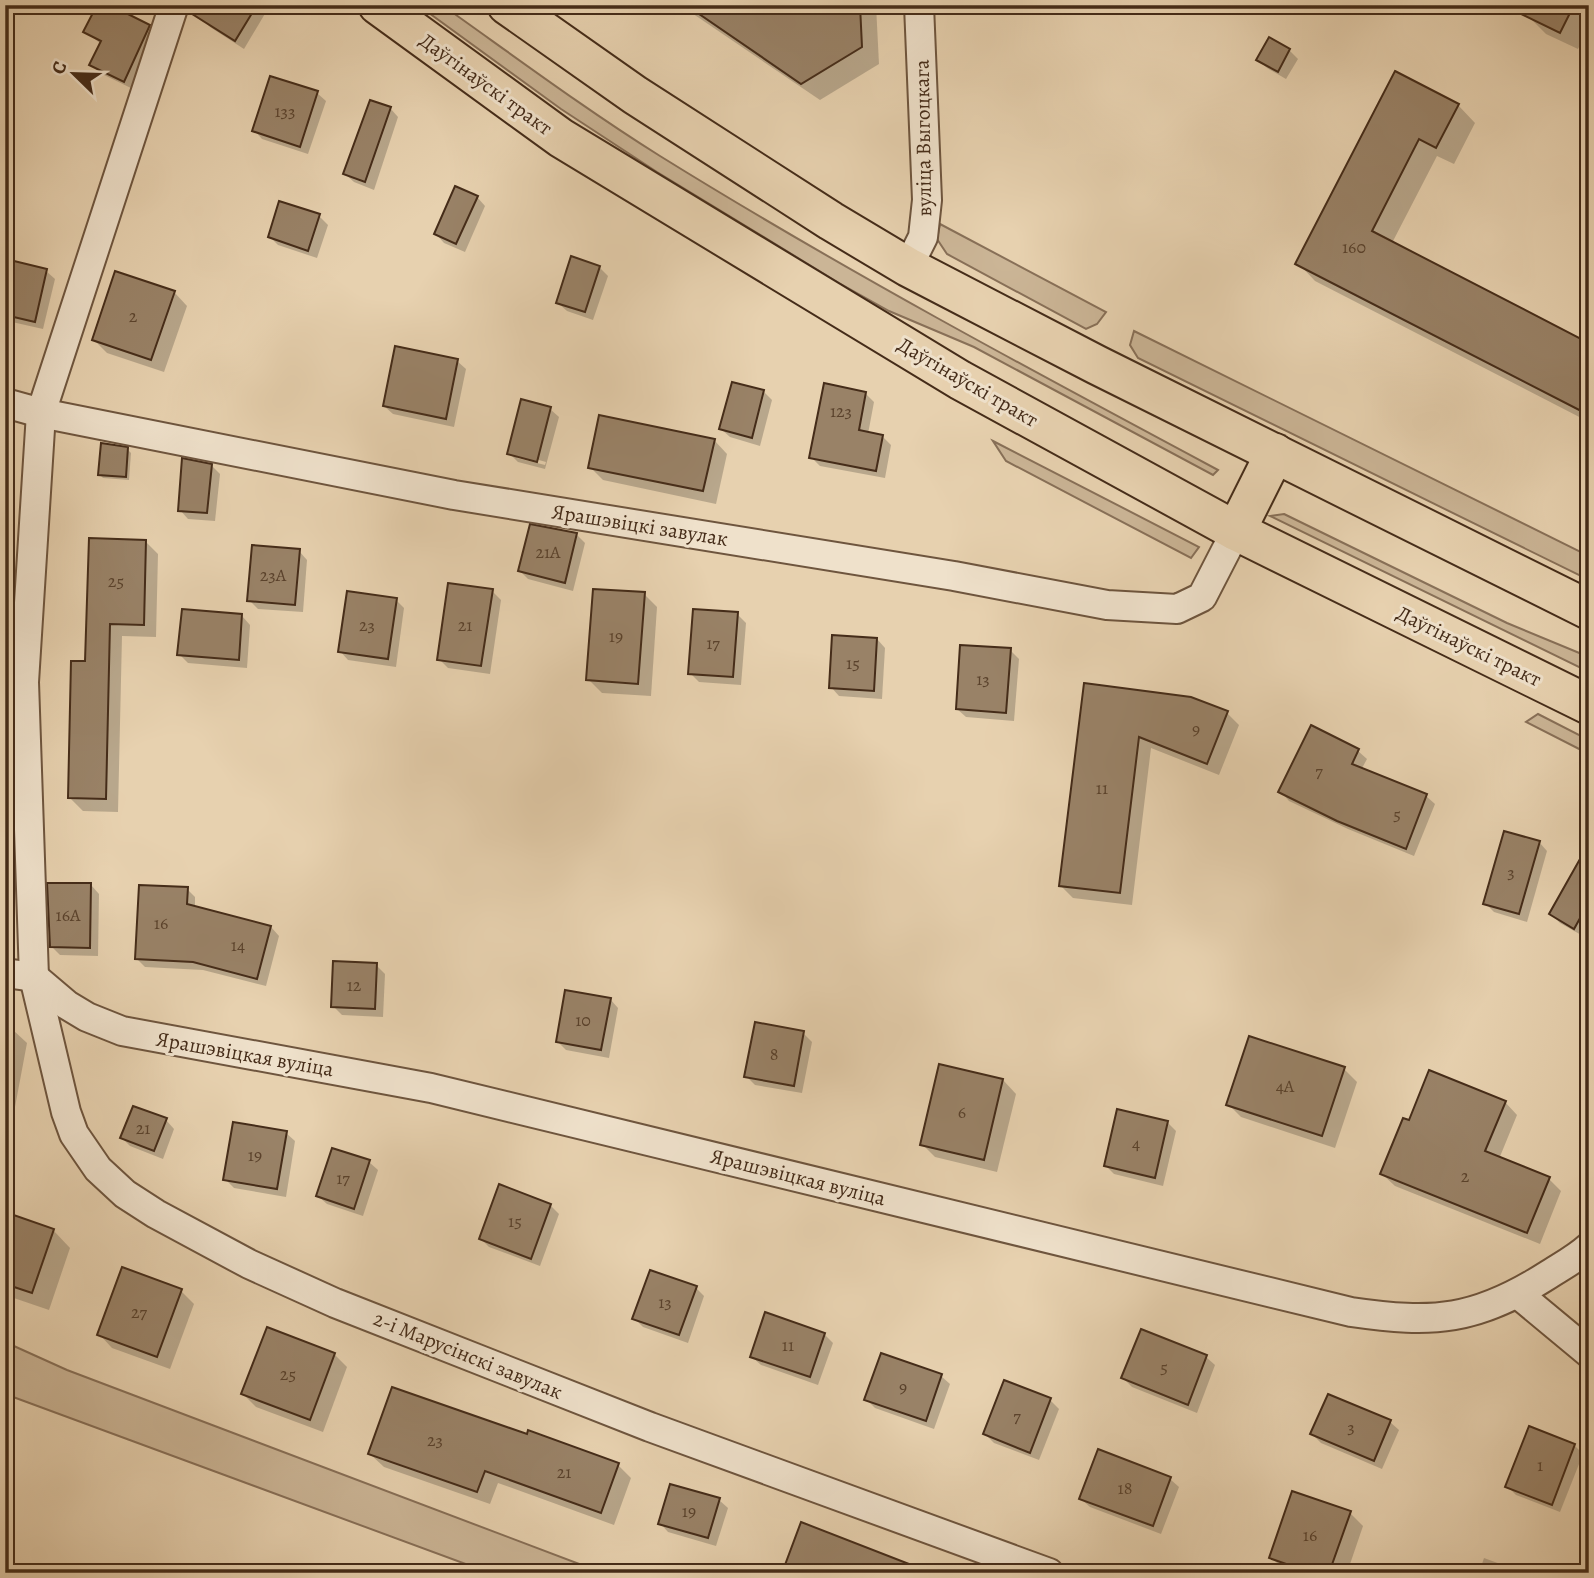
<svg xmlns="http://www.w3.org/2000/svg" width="1594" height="1578" font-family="Alegreya,serif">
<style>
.green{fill:#cbb596;stroke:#887058;stroke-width:2}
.shadow{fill:#0003;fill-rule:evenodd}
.building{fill:#998267;stroke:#452c19;stroke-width:2}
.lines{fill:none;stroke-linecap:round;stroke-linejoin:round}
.street-casing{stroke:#6e553e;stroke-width:32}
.primary-casing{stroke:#452c19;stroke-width:42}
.street{stroke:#efe1cb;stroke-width:28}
.primary{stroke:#e7d1af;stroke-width:38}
.labels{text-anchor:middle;stroke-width:6;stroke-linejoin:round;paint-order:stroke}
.number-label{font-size:18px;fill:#5a422c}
.street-label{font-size:21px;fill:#452c19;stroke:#efe1cb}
</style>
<rect width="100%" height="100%" fill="#e7d1af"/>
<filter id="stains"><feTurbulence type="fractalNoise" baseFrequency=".00286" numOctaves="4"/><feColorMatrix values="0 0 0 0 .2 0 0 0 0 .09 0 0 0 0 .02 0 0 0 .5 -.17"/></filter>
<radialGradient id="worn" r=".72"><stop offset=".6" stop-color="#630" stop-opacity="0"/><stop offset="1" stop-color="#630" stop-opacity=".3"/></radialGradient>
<!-- green -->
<g class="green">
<path d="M418,5h24c72,51 143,104 218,151 182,113 369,213 558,314l-5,5 -239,-128 -85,-36 -50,-28 -182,-111 -96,-63z"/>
<polygon points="940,224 1106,312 1097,324 1086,329 947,254 937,239"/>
<polygon points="1134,331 1589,556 1589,580 1138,358 1130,345"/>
<polygon points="993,441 1199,547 1191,558 1006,461"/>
<polygon points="1284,514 1507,623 1589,657 1589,672 1270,516"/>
<polygon points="1538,714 1589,740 1589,754 1526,722"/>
<polygon points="5,1342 67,1370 603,1573 490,1573 5,1394"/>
</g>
<!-- shadow -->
<g class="shadow">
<polygon points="5,5 23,5 18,14 5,7"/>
<polygon points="210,5 259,5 266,12 244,49 210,27 201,18"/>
<polygon points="680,5 876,5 879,64 820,100"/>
<polygon points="1534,5 1589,5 1589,28 1578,49 1546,34 1528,16"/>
<polygon points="149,26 158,35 133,89 100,73 91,64 101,44 86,32"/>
<polygon points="1289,50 1298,59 1286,79 1267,68 1258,60"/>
<polygon points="1395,73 1458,105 1475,123 1454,164 1437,156 1392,243 1589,345 1589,422 1315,281 1298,263"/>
<polygon points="317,93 326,101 308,154 262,139 254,130"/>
<polygon points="390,108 398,117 374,190 354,182 345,174"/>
<polygon points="477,197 485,206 465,252 444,243 436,234"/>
<polygon points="319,216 328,225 317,258 278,245 270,237"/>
<polygon points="599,267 608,276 593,320 567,311 558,303"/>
<polygon points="46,271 55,279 43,329 12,322 5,315"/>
<polygon points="174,292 187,306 164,372 107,353 94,340"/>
<polygon points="457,361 466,369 454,427 393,414 384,406"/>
<polygon points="763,391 772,400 760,446 730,437 721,429"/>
<polygon points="865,393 874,402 868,434 882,436 891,445 885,478 820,466 811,457"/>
<path d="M550,409l9,8 -14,52 -27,-7 -9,-9zM517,454l29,8 -1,3 -28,-7z"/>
<polygon points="714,440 727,454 716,504 603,480 590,467"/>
<polygon points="127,449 131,453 129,480 103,478 99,474"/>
<polygon points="211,465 220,474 215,521 188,519 180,510"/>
<polygon points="531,526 577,535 585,543 573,591 528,579 520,571"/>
<polygon points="145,541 158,554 156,637 122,636 118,812 83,811 70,798 87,663"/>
<polygon points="299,551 307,560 303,612 258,609 249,600"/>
<polygon points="492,591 501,600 490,674 448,668 439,659"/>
<polygon points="644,594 657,607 651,696 602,693 588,679"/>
<polygon points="396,600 404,608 396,667 348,660 340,651"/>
<polygon points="737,614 746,623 741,685 699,682 690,673"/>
<polygon points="242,616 250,625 247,668 188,663 179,654"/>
<polygon points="877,639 885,648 882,699 839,696 831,687"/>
<polygon points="1010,650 1019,659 1014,721 966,717 957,709"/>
<polygon points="1085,685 1227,713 1239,725 1219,775 1151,748 1132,905 1073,898 1060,885"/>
<polygon points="1358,751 1367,759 1361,770 1426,796 1435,804 1414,856 1348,829 1289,801 1281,792"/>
<polygon points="1539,842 1547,851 1527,922 1494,912 1485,903"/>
<polygon points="1589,865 1589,926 1583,936 1560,923 1551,914"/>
<polygon points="91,885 99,894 98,956 60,955 51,946"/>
<polygon points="187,889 195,897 195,908 271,927 279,936 266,986 203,970 145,967 137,959"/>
<polygon points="376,965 385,974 383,1017 342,1015 333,1006"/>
<polygon points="610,999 618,1008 609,1058 566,1050 557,1041"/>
<polygon points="5,1029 13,1030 27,1043 15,1107 5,1106"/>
<polygon points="803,1033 812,1042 802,1093 755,1085 746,1076"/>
<polygon points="1344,1069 1357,1082 1335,1148 1241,1117 1228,1104"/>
<polygon points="1003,1080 1016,1094 997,1172 935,1157 922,1144"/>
<polygon points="1505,1102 1517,1115 1499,1159 1549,1179 1561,1191 1540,1244 1395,1186 1382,1174 1410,1123"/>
<polygon points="166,1120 174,1129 163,1159 130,1146 122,1138"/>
<polygon points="1167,1122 1176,1131 1163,1186 1114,1174 1106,1166"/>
<polygon points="286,1133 295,1141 286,1197 234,1188 225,1179"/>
<polygon points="369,1162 378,1170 363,1216 327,1204 318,1196"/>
<polygon points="550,1205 559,1214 540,1266 489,1247 481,1239"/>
<polygon points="5,1214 53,1230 70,1248 49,1310 5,1295"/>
<polygon points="696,1288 704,1296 688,1343 643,1327 634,1318"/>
<polygon points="181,1291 194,1304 170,1369 112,1348 99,1334"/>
<polygon points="1142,1331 1206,1357 1215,1365 1197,1413 1132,1387 1123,1378"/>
<polygon points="824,1334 833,1343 818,1385 761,1365 752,1357"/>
<polygon points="334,1354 347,1367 323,1432 256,1407 243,1394"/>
<polygon points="941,1376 950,1384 934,1429 875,1408 866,1399"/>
<polygon points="1005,1382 1050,1400 1059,1409 1039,1460 994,1443 985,1434"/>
<polygon points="1390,1422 1399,1430 1382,1469 1321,1443 1312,1434"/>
<polygon points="1574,1445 1583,1454 1560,1512 1516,1495 1507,1486"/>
<polygon points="370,1454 618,1465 631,1478 614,1525 498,1483 490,1504 384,1467"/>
<polygon points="1170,1479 1179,1487 1161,1534 1090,1507 1081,1499"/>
<polygon points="719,1500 728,1508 716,1546 668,1532 660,1523"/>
<polygon points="1350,1513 1363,1526 1347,1573 1291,1573 1284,1570 1271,1557"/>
<polygon points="1484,1558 1525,1573 1479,1573"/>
</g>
<!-- building -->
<g class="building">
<polygon points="97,5 110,5 150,25 124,82 89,65 101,41 83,32"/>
<polygon points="190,5 257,5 235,41 189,12"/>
<polygon points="686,5 860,5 862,47 801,84"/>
<polygon points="1503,5 1574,5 1560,33"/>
<polygon points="1269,37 1290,49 1278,72 1256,60"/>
<polygon points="1395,71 1459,104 1436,148 1419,139 1372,231 1589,343 1589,415 1295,264"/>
<polygon points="270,76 318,91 300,147 252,131"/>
<polygon points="370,100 391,107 365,182 343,174"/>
<polygon points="455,186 478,196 456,244 434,234"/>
<polygon points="279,201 320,214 308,251 268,237"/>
<polygon points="571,256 600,266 585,312 556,303"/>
<polygon points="14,261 47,269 35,322 5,315 5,299"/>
<polygon points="115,271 175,291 151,360 92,340"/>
<polygon points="395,346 458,359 446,419 383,406"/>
<polygon points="732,382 764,390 752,438 719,429"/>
<polygon points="824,383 866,392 859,430 883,435 876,471 809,458"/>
<polygon points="521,399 551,407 537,462 507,454"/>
<polygon points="599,415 715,439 703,491 588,468"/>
<polygon points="101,443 128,447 126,477 98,475"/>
<polygon points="182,458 212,464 207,513 178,511"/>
<polygon points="530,524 577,533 565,583 518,571"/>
<polygon points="89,538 146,540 144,625 110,624 106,799 68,798 71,661 85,661"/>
<polygon points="252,545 300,549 295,605 247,601"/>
<polygon points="448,583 493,589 481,666 437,660"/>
<polygon points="593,589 645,592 638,684 586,680"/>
<polygon points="347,591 397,598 388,659 338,652"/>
<polygon points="182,609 242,614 239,660 177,655"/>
<polygon points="693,609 738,612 733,677 688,674"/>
<polygon points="832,635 877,638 874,691 829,688"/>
<polygon points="960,645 1011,648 1006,713 956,709"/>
<polygon points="1084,683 1191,697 1228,711 1207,764 1139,737 1120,893 1059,886"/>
<polygon points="1311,725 1359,749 1352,764 1427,794 1406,849 1337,821 1278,792"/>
<polygon points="1504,831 1540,841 1519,914 1483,904"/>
<polygon points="1589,843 1589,902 1574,929 1549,914"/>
<polygon points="47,883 91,883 90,948 50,947"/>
<polygon points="139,885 188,887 187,904 271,926 257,979 193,962 135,959"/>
<polygon points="333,961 377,963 375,1009 331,1007"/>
<polygon points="565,990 611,998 601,1050 556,1042"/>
<polygon points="755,1022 804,1031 794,1086 744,1077"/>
<polygon points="1249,1036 1345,1067 1322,1136 1226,1105"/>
<polygon points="939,1064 1003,1079 984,1160 920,1145"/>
<polygon points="1429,1070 1506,1101 1485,1151 1550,1177 1527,1233 1380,1174 1403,1118 1409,1120"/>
<polygon points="133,1106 167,1118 154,1151 120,1138"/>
<polygon points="1117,1109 1168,1121 1155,1178 1104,1166"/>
<polygon points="233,1122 287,1131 277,1189 223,1180"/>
<polygon points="332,1148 370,1160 354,1209 316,1196"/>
<polygon points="499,1184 551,1204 531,1259 479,1239"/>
<polygon points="5,1212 54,1229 32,1293 5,1284"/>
<polygon points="122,1267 182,1289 157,1357 97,1335"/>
<polygon points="650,1270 697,1286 679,1335 632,1319"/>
<polygon points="765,1312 825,1333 810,1377 750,1357"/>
<polygon points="267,1327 335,1353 310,1420 241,1394"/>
<polygon points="1141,1329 1207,1355 1188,1405 1121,1378"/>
<polygon points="881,1353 942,1374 926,1421 864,1400"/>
<polygon points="1004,1380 1051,1398 1030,1453 983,1434"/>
<polygon points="392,1387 527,1434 528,1430 619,1463 601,1513 485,1471 477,1492 368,1454"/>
<polygon points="1328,1394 1391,1420 1374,1461 1310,1434"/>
<polygon points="1529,1426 1575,1444 1552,1505 1505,1487"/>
<polygon points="1098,1449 1171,1477 1153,1526 1079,1499"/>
<polygon points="670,1484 720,1498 708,1538 658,1524"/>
<polygon points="1292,1491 1351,1511 1329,1573 1312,1573 1269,1558"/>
<polygon points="801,1522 927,1571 927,1573 782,1573"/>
</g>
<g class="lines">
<defs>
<g id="street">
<polyline points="174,5 41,413 24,682 34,977 66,1112 74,1134 98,1169 125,1194 156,1214 249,1264 335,1303 650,1427 1049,1573"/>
<polyline points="908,267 923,237 927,200 919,5"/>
<polyline points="5,403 41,413 454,495 954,576 1107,605 1177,609 1202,597 1236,531"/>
<path d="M5,973l29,4 33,28 20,12 35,14 309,57 920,224c83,12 125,9 197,-37 14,-9 29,-17 41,-28"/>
<polyline points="1518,1294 1589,1353"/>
</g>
<g id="primary">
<polyline points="378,5 561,138 960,380 1236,531 1589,705"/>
<polyline points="507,5 635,95 831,221 908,267 1097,365 1589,610"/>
<polyline points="1236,531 1275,453"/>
</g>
</defs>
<!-- street casing -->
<use href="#street" class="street-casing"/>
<!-- primary casing -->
<use href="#primary" class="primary-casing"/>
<!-- street -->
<use href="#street" class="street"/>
<!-- primary -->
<use href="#primary" class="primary"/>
</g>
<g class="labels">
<!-- number labels -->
<g class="number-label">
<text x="285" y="117">133</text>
<text x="1354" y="253">160</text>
<text x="133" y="322">2</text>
<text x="841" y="417">123</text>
<text x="548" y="558">21А</text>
<text x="273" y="581">23А</text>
<text x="116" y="587">25</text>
<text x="367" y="631">23</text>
<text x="465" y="631">21</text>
<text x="616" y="642">19</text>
<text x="713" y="649">17</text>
<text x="853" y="669">15</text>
<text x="983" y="685">13</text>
<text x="1196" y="735">9</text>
<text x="1319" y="777">7</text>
<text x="1102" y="794">11</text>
<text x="1397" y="820">5</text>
<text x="1511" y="878">3</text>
<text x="68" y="921">16А</text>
<text x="161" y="929">16</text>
<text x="238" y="951">14</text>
<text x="354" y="991">12</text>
<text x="583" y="1026">10</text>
<text x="774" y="1060">8</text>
<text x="1285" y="1092">4А</text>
<text x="962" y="1118">6</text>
<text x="143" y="1134">21</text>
<text x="1136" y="1149">4</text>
<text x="255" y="1161">19</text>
<text x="1465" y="1182">2</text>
<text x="343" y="1184">17</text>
<text x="515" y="1227">15</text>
<text x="665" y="1308">13</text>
<text x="139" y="1318">27</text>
<text x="788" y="1351">11</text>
<text x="1164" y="1373">5</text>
<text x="288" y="1380">25</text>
<text x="903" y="1393">9</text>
<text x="1017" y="1422">7</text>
<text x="1351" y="1433">3</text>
<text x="435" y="1446">23</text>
<text x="1540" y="1471">1</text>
<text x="564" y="1478">21</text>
<text x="1125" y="1494">18</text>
<text x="689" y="1517">19</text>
<text x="1310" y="1541">16</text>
</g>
<!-- street labels -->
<g class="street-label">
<text transform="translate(486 84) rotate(36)" y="7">Даўгінаўскі тракт</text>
<text transform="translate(923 138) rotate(-91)" y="7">вуліца Выгоцкага</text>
<text transform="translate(968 382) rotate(30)" y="7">Даўгінаўскі тракт</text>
<text transform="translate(640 525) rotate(9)" y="7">Ярашэвіцкі завулак</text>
<text transform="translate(1469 646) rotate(26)" y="7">Даўгінаўскі тракт</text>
<text transform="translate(245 1054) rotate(10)" y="7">Ярашэвіцкая вуліца</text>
<text transform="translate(798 1177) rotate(14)" y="7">Ярашэвіцкая вуліца</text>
<text transform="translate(468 1355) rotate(22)" y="7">2-і Марусінскі завулак</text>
</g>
</g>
<!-- margin -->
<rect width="1594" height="1578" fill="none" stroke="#e7d1af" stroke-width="28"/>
<rect x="7" y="7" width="1580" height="1564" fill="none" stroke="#452c19" stroke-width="3.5"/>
<rect x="14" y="14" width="1566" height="1550" fill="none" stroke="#452c19" stroke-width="2"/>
<!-- north arrow -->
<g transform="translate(74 74) rotate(293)" stroke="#efe1cb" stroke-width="5" paint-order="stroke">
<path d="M0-5L12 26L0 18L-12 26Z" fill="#452c19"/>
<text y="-10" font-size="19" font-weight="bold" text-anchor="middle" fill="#452c19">С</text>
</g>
<rect width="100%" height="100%" filter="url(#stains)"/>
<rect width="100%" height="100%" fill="url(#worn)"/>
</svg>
